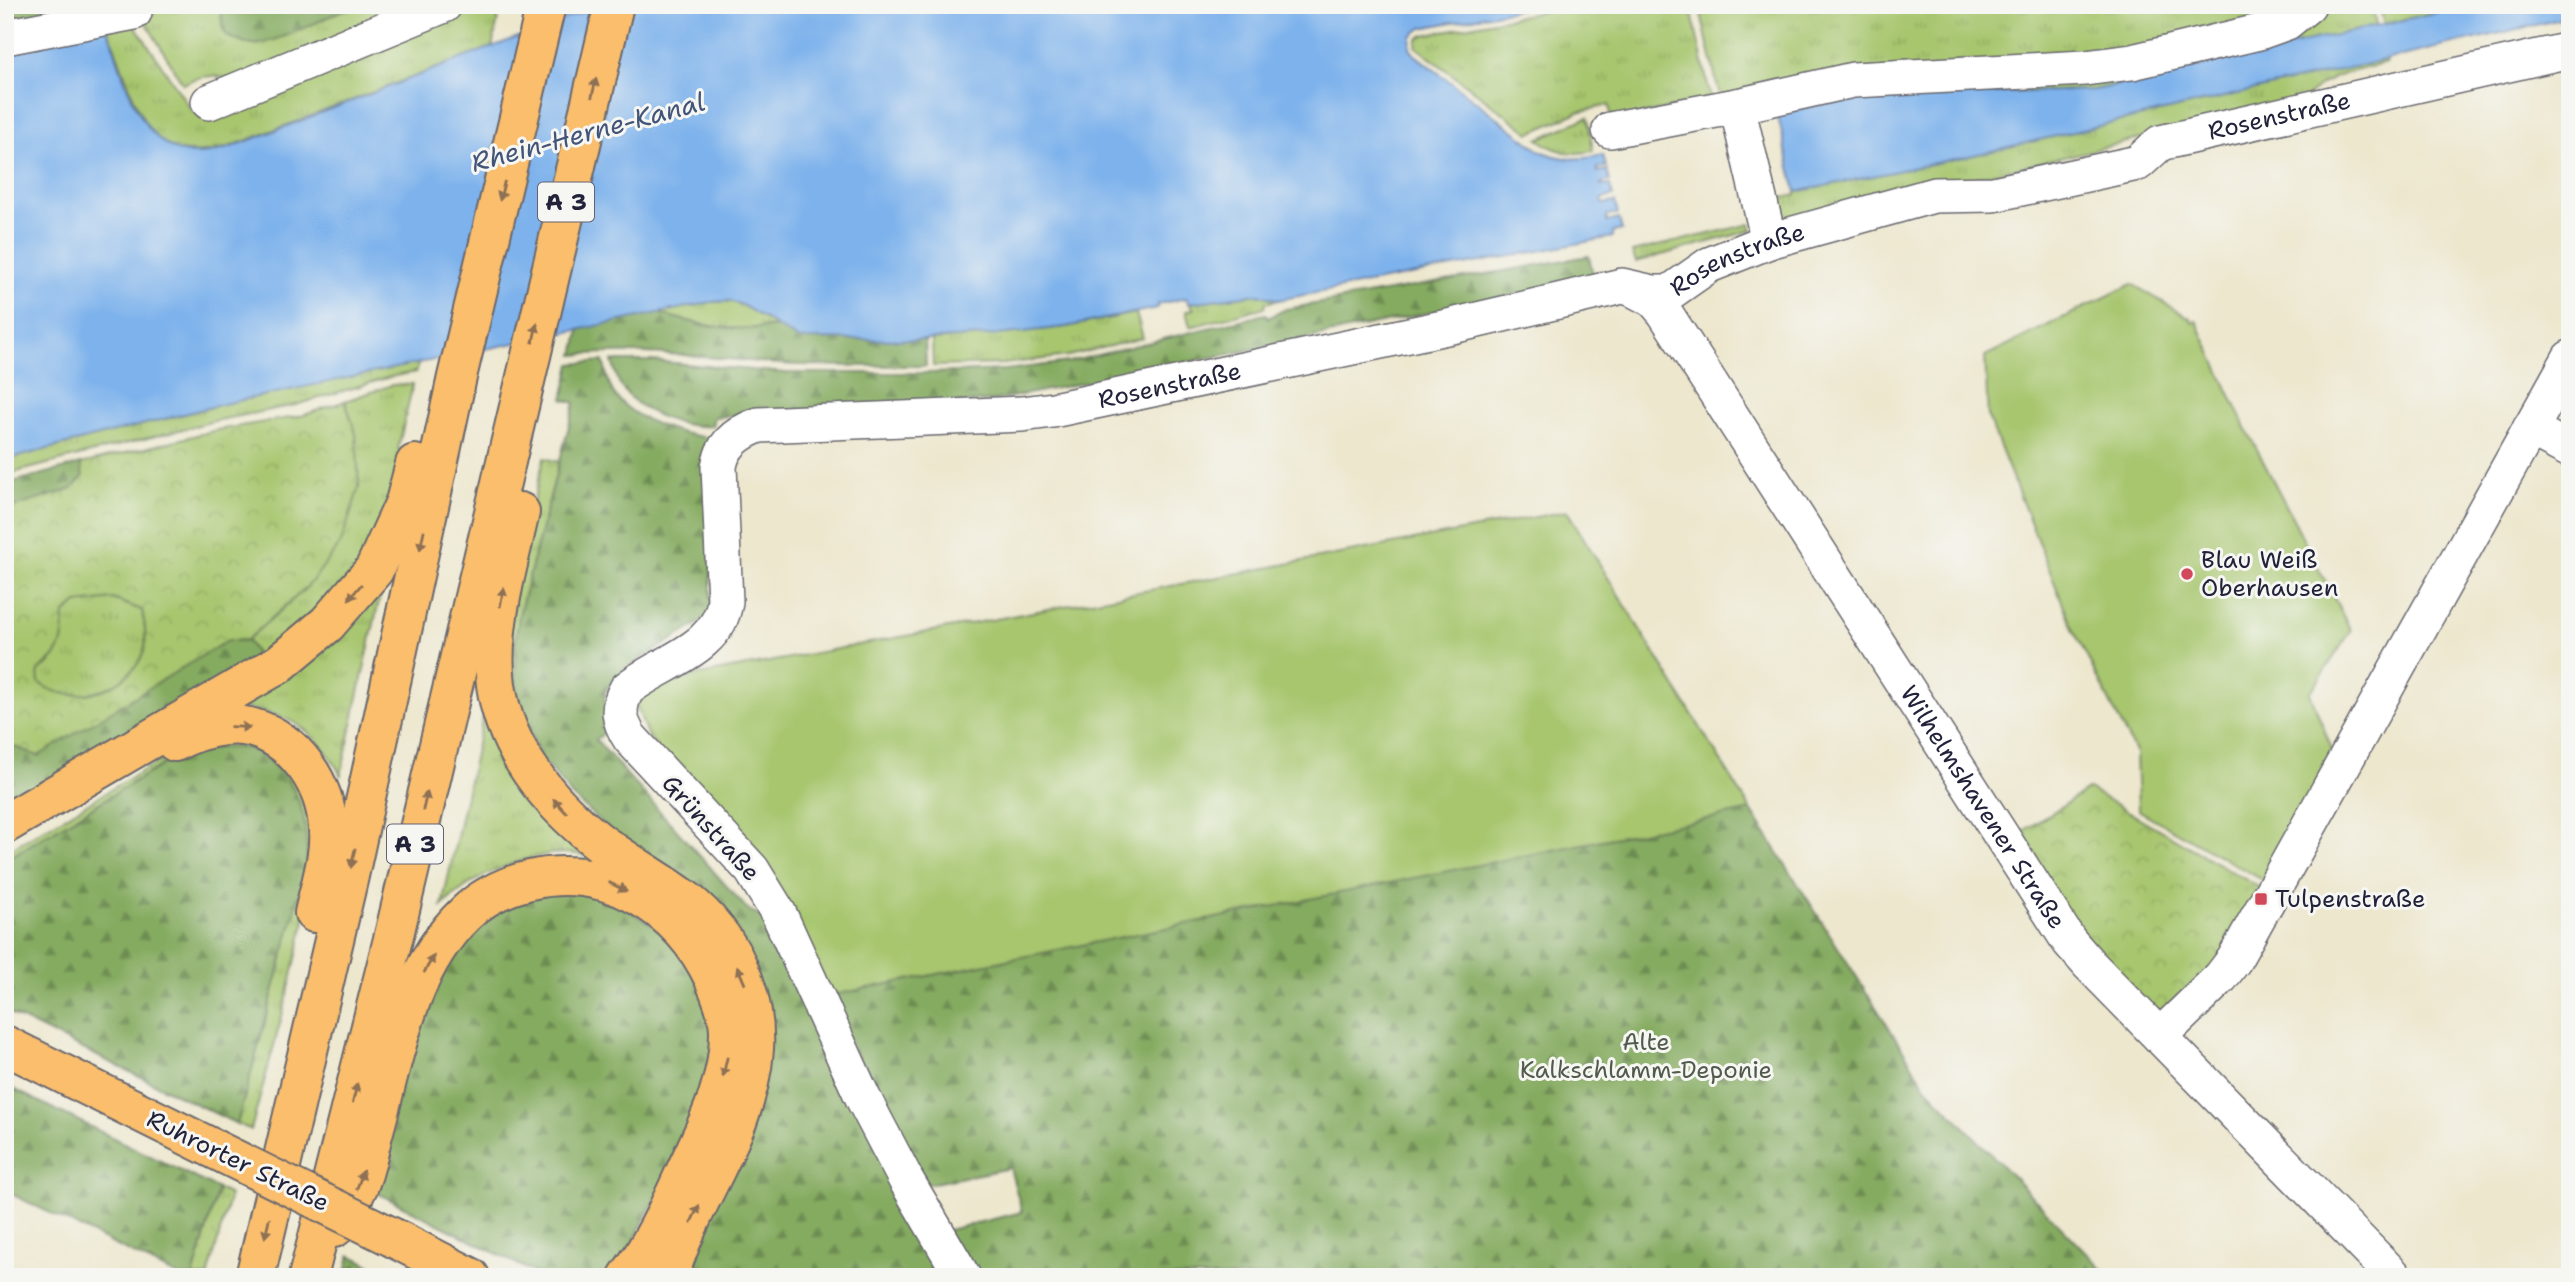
<svg xmlns="http://www.w3.org/2000/svg" width="2575" height="1282" font-family="'Shantell Sans',sans-serif">
<style>
.grass{fill:url(#grass-tufts);stroke:#647454;stroke-width:2}
.forest{fill:url(#forest-firs);stroke:#54664e;stroke-width:2}
.park{fill:url(#park-crowns);stroke:#647454;stroke-width:2;fill-rule:evenodd}
.garden{fill:#a7c66e;stroke:#647454;stroke-width:2}
.water{fill:#7eb2ec;stroke:#506a94;stroke-width:2}
.lines{fill:none;stroke-linecap:round;stroke-linejoin:round}
.minor-casing{stroke:#69676e;stroke-width:38}
.major-casing{stroke:#69676e;stroke-width:42}
.highway-casing{stroke:#69676e;stroke-width:42}
.minor{stroke:#fff;stroke-width:35}
.major{stroke:#fabe6d;stroke-width:38}
.highway{stroke:#fabe6d;stroke-width:38}
.major-bridge-casing{stroke:#69676e;stroke-width:42;stroke-linecap:butt}
.major-bridge{stroke:#fabe6d;stroke-width:38}
.oneway{fill:#8e7054}
.poi-dot{fill:#d1495b;stroke:#f6f6f2;stroke-width:2.5}
.labels{text-anchor:middle;stroke-width:6;stroke-linejoin:round;paint-order:stroke}
.shield{fill:#f6f6f2;stroke:#626272;stroke-width:2}
.shield-label{font-size:23px;font-weight:bold;fill:#22223b}
.street-label{font-size:24px;fill:#22223b;stroke:#f6f6f2}
.poi-label{font-size:24px;fill:#22223b;stroke:#f6f6f2;text-anchor:start}
.park-label{font-size:24px;fill:#515b4d;stroke:#f6f6f2}
.water-label{font-size:26px;font-style:italic;fill:#425479;stroke:#f6f6f2}
</style>
<defs>
<pattern id="grass-tufts" width="24" height="20" patternUnits="userSpaceOnUse" patternTransform="scale(1.75)"><rect width="24" height="20" fill="#a7c66e"/><path d="M3 7l-1-3M5 7V3M7 7l1-3M15 17l-1-3M17 17v-4M19 17l1-3" fill="none" stroke="#8faa60"/></pattern>
<pattern id="forest-firs" width="22" height="20" patternUnits="userSpaceOnUse" patternTransform="scale(1.75)"><rect width="22" height="20" fill="#85ab61"/><path d="M5 1l3.5 6h-7zM16 11l3.5 6h-7z" fill="#6c8b51"/></pattern>
<pattern id="park-crowns" width="20" height="18" patternUnits="userSpaceOnUse" patternTransform="scale(1.75)"><rect width="20" height="18" fill="#a7c66e"/><path d="M2 6a3 3 0 1 1 6 0M12 15a3 3 0 1 1 6 0" fill="none" stroke="#8faa60"/></pattern>
</defs>
<rect width="100%" height="100%" fill="#f6f6f2"/>
<filter id="ink" filterUnits="userSpaceOnUse"><feTurbulence type="fractalNoise" baseFrequency=".0143" numOctaves="2"/><feDisplacementMap in="SourceGraphic" scale="14" xChannelSelector="R" yChannelSelector="G"/><feConvolveMatrix kernelMatrix="1 2 1 2 8 2 1 2 1" color-interpolation-filters="sRGB"/></filter>
<filter id="wash" filterUnits="userSpaceOnUse"><feTurbulence type="fractalNoise" baseFrequency=".00686" numOctaves="4" result="noise"/><feDisplacementMap in="SourceGraphic" scale="28" xChannelSelector="R" yChannelSelector="G"/><feGaussianBlur stdDeviation="1.57" result="paint"/><feColorMatrix in="noise" values="0 0 0 0 0 0 0 0 0 0 0 0 0 0 0 0 0 1.4 0 .05"/><feComposite in="paint" operator="in"/></filter>
<g filter="url(#wash)">
<rect width="100%" height="100%" fill="#ede7ce"/>
<!-- grass -->
<g class="grass">
<path d="M163,5h57l3,24 15,12 22,3 21,-7 73,-32h73l-194,75c-20,-6 -32,-5 -50,4l-38,-63z"/>
<path d="M459,5h42l-9,42 -263,100c-59,17 -80,-5 -99,-59 -8,-20 -15,-41 -23,-61l26,-5 59,89 7,3z"/>
<polygon points="1576,5 1690,5 1711,99 1612,121 1609,105 1578,112 1530,133 1416,47 1417,39 1424,35"/>
<polygon points="1699,5 2298,5 2201,41 1720,97"/>
<path d="M2316,5h56l4,21 -282,64 -239,7 -27,4 -51,12 -2,-3 -23,5 11,-8 11,-3c47,-11 93,-19 142,-23 56,-4 113,-2 170,-6 49,-4 98,-18 145,-30 31,-8 64,-14 85,-40z"/>
<polygon points="2379,5 2468,5 2384,24"/>
<path d="M2385,59l1,4c-25,7 -67,13 -81,37l-517,122h-7l-15,-20 30,-7v-3l3,-1 175,-36z"/>
<path d="M1588,117l5,34c-22,5 -37,1 -55,-12z"/>
<polygon points="1751,224 1752,230 1636,262 1632,252"/>
<polygon points="1259,294 1278,300 1265,303 1265,307 1190,327 1186,311 1194,309 1189,303"/>
<path d="M730,301l12,4 35,21c-41,7 -79,-1 -119,-13l53,-11z"/>
<polygon points="1136,313 1143,338 1068,356 1003,364 933,366 932,340 1066,327"/>
<polygon points="419,362 416,372 390,377 296,405 214,421 5,475 5,460 223,404"/>
<polygon points="413,384 398,449 408,452 366,561 261,662 247,640 308,586 356,434 345,401 392,385"/>
<polygon points="544,458 559,462 520,611 526,724 512,686 507,649 520,556"/>
<path d="M381,591l-40,184c-27,-49 -53,-62 -107,-68z"/>
<path d="M113,599l29,11c3,14 6,31 1,44 -17,38 -72,53 -105,29v-12l12,-8 14,-49 13,-11z"/>
<path d="M487,698l115,163c-8,-3 -17,-6 -26,-7 -43,-6 -105,23 -134,52z"/>
<polygon points="251,738 298,769 318,865 286,1001 251,1130 237,1124 307,867 177,756 5,860 5,852 183,747"/>
<polygon points="218,1189 230,1195 208,1277 193,1277"/>
</g>
<!-- forest -->
<g class="forest">
<polygon points="5,5 135,5 5,30"/>
<path d="M220,5h134c-25,11 -71,36 -96,39 -11,1 -21,-3 -31,-8l-4,-7z"/>
<path d="M1589,256l5,22 -299,63 -303,60 -278,16 -2,9c-31,2 -71,-12 -90,-38 -5,-7 -7,-18 -10,-27h40l134,12h143l77,-3 63,-8 197,-48 2,4 18,-9z"/>
<path d="M658,313c40,12 78,20 119,13l21,13 127,1 1,26c-48,-1 -97,1 -145,-2 -69,-6 -138,-16 -207,-9l6,-27z"/>
<path d="M603,361c3,10 5,23 10,31 17,28 68,43 98,46v171l-9,12 -86,54 -11,17v21l6,14 -15,13 152,170 25,12 174,355h-263l79,-189 -153,-258 -38,-34 -31,-38 -15,-34 -10,-38 -1,-43 5,-32 55,-208 -12,-4 8,-35z"/>
<polygon points="81,464 83,477 72,489 5,510 5,484"/>
<polygon points="228,640 247,640 261,662 5,812 5,743 38,755"/>
<path d="M216,748c10,0 23,-2 33,1 9,3 20,11 27,18 29,28 31,61 31,100l-70,257 -232,-113v-151l172,-104z"/>
<polygon points="1751,810 1927,1088 2110,1277 973,1277 944,1231 1022,1212 1010,1168 918,1186 828,996"/>
<path d="M563,889l40,6 65,39 41,65 5,54 -9,47 -82,162 -20,15h-60l-174,-88c23,-87 56,-252 147,-291 13,-6 32,-7 47,-9z"/>
<polygon points="5,1085 218,1189 193,1277 180,1277 5,1191"/>
<polygon points="350,1255 394,1277 345,1277"/>
</g>
<!-- park -->
<g class="park">
<path d="M345,401l11,33 3,53 -18,56 -33,43 -61,54h-19l-190,116 -33,-13v-233l67,-21 11,-12 -2,-13 136,-34 84,-14zM113,599l29,11c3,14 6,31 1,44 -17,38 -72,53 -104,29l-1,-12c26,-19 25,-27 26,-57l13,-11z"/>
<polygon points="2089,789 2260,888 2218,967 2158,1026 2008,841"/>
</g>
<!-- garden -->
<g class="garden">
<polygon points="2132,284 2190,318 2192,322 2196,320 2247,430 2351,631 2310,693 2340,770 2275,887 2138,810 2136,754 2074,631 1988,417 1985,356"/>
<polygon points="1567,511 1751,810 828,996 646,732 636,703 657,683"/>
</g>
<!-- water -->
<g class="water">
<path d="M601,5h939l-118,23 -11,8 -1,12 4,6 125,96c23,11 40,10 64,5l3,12 -9,1 1,4 9,-2 3,11 -9,2v3l9,-1 3,11 -11,3 1,5 12,-2 3,12 -11,2v6l12,-3 3,11 -9,2v5l-335,63 -19,-6 -70,9 -3,-5 -28,6 -1,4 -91,19 -68,8 -73,5 -127,-1 -56,-34 -12,-4 -19,1 -488,102 -218,56v-414l102,-19c18,49 33,137 102,126 18,-3 35,-11 52,-17z"/>
<polygon points="2468,5 2570,5 2570,17 1974,155 1796,192 1777,113 1855,97 2094,90"/>
</g>
</g>
<g filter="url(#ink)">
<g class="lines">
<defs>
<g id="minor">
<polyline points="5,37 134,12"/>
<polyline points="209,102 444,5"/>
<polyline points="1610,130 1737,106"/>
<polyline points="1769,241 1737,106 1853,80 2085,68 2132,62 2259,32 2287,22 2308,5"/>
<path id="s1" d="M1635,290l19,10 11,13 404,628 20,23 306,313"/>
<polyline points="2530,429 2570,450"/>
<polyline points="2160,1036 2221,977 2234,960 2570,358"/>
<path id="s2" d="M963,1277l-57,-97 -43,-82 -84,-184 -27,-44 -122,-132c-11,-17 -14,-30 -3,-49 33,-27 92,-39 98,-88l-6,-134c3,-23 20,-35 40,-42l263,-11 31,-4 399,-84 170,-40 31,7h16l40,-28 60,-24 165,-46 59,-1 145,-31 22,-20 410,-93"/>
</g>
<g id="major">
<polyline points="5,1045 212,1148"/>
<polyline points="394,1238 470,1277"/>
</g>
<g id="highway">
<path d="M520,512c-12,55 -31,115 -24,173 9,64 52,117 102,156 28,21 60,38 88,59 45,35 71,93 68,149 -5,84 -63,149 -85,228"/>
<path d="M175,742c20,-12 55,-21 78,-14 43,12 73,57 75,101 2,27 -8,57 -14,84"/>
<polyline points="5,824 279,664 327,624 374,570 405,502 415,464"/>
<path d="M334,1228c8,-14 18,-27 24,-41 8,-17 11,-38 16,-56 20,-73 34,-163 91,-217 18,-18 40,-28 65,-34 79,-18 151,28 184,99 7,16 14,33 15,50 1,52 -22,96 -43,141 -17,37 -33,74 -58,107"/>
<polyline points="255,1277 349,876 457,377 546,5"/>
<polyline points="308,1277 395,931 614,5"/>
</g>
</defs>
<!-- minor casing -->
<use href="#minor" class="minor-casing"/>
<!-- major casing -->
<use href="#major" class="major-casing"/>
<!-- highway casing -->
<use href="#highway" class="highway-casing"/>
<!-- minor -->
<use href="#minor" class="minor"/>
<!-- major -->
<use href="#major" class="major"/>
<!-- highway -->
<use href="#highway" class="highway"/>
<defs>
<polyline id="major-bridge" points="212,1148 394,1238"/>
</defs>
<!-- major-bridge casing -->
<use href="#major-bridge" class="major-bridge-casing"/>
<!-- major-bridge -->
<use href="#major-bridge" class="major-bridge"/>
</g>
<!-- one-way arrows -->
<defs><path id="oneway-solid" d="M-6-.8H1V-3.2L6.5 0L1 3.2V.8H-6Z" transform="scale(1.75)"/></defs>
<g class="oneway">
<use href="#oneway-solid" transform="translate(594 88) rotate(-77)"/>
<use href="#oneway-solid" transform="translate(502 191) rotate(104)"/>
<use href="#oneway-solid" transform="translate(535 333) rotate(-77)"/>
<use href="#oneway-solid" transform="translate(422 540) rotate(102)"/>
<use href="#oneway-solid" transform="translate(355 592) rotate(130)"/>
<use href="#oneway-solid" transform="translate(502 597) rotate(-79)"/>
<use href="#oneway-solid" transform="translate(240 727) rotate(2)"/>
<use href="#oneway-solid" transform="translate(425 801) rotate(-77)"/>
<use href="#oneway-solid" transform="translate(560 806) rotate(-133)"/>
<use href="#oneway-solid" transform="translate(353 858) rotate(102)"/>
<use href="#oneway-solid" transform="translate(618 887) rotate(27)"/>
<use href="#oneway-solid" transform="translate(429 964) rotate(-60)"/>
<use href="#oneway-solid" transform="translate(741 975) rotate(-113)"/>
<use href="#oneway-solid" transform="translate(725 1067) rotate(103)"/>
<use href="#oneway-solid" transform="translate(355 1093) rotate(-76)"/>
<use href="#oneway-solid" transform="translate(360 1180) rotate(-70)"/>
<use href="#oneway-solid" transform="translate(695 1214) rotate(-65)"/>
<use href="#oneway-solid" transform="translate(267 1228) rotate(103)"/>
</g>
</g>
<!-- markers -->
<g class="poi-dot">
<circle cx="2187" cy="574" r="7"/>
<rect x="2254" y="892" width="14" height="14" rx="3.5"/>
</g>
<g class="labels">
<!-- shield labels -->
<g class="shield">
<rect x="538" y="182.5" width="56" height="39" rx="5"/>
<rect x="387" y="824.5" width="56" height="39" rx="5"/>
</g>
<g class="shield-label">
<text x="566" y="210">A 3</text>
<text x="415" y="852">A 3</text>
</g>
<!-- street labels -->
<g class="street-label">
<text dy="8" stroke="none"><textPath href="#s2" startOffset="2592">Rosenstraße</textPath></text>
<text dy="8" stroke="none"><textPath href="#s2" startOffset="2025">Rosenstraße</textPath></text>
<text dy="8" stroke="none"><textPath href="#s2" startOffset="1437">Rosenstraße</textPath></text>
<text dy="8" stroke="none"><textPath href="#s1" startOffset="626">Wilhelmshavener Straße</textPath></text>
<text transform="translate(711 828) rotate(48)" y="8">Grünstraße</text>
<text transform="translate(238 1161) rotate(26)" y="8">Ruhrorter Straße</text>
</g>
<!-- poi labels -->
<g class="poi-label">
<text x="2201" y="568">Blau Weiß<tspan x="2201" dy="28">Oberhausen</tspan></text>
<text x="2275" y="907">Tulpenstraße</text>
</g>
<!-- park labels -->
<g class="park-label">
<text x="1646" y="1050">Alte<tspan x="1646" dy="28">Kalkschlamm-Deponie</tspan></text>
</g>
<!-- water labels -->
<g class="water-label">
<text transform="translate(588 132) rotate(-15)" y="9">Rhein-Herne-Kanal</text>
</g>
</g>
<!-- margin -->
<rect width="2575" height="1282" fill="none" stroke="#f6f6f2" stroke-width="28"/>
</svg>
